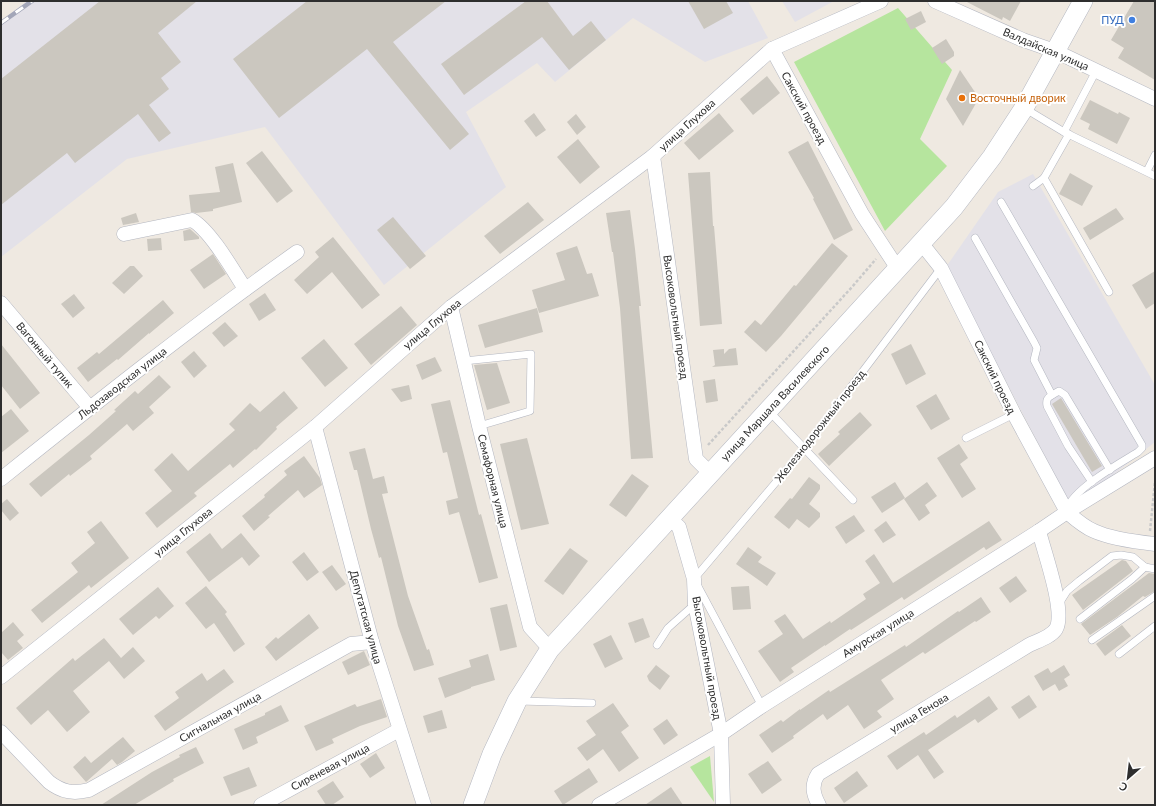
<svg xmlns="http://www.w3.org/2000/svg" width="1156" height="806" font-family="Lato,sans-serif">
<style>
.industrial{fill:#e3e1e8}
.green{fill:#b6e59e}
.building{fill:#cbc7bf}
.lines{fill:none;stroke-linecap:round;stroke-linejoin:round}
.service-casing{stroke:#b4b7c1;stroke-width:8}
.minor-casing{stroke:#b4b7c1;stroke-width:15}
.secondary-casing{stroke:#b4b7c1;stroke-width:20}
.path{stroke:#c9c9c9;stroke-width:2.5;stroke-dasharray:3 2;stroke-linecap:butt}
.service{stroke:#fff;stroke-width:7}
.minor{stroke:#fff;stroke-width:14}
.secondary{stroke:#fff;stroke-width:19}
.rail-casing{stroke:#a3a6b8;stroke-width:4.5}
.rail{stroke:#fff;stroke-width:3;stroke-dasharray:9;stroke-linecap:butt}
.shop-dot{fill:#3f7fe0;stroke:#fff;stroke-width:1.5}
.food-dot{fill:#e8710a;stroke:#fff;stroke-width:1.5}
.labels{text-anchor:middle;stroke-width:4;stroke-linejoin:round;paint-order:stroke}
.shop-label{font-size:11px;fill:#366cbe;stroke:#fff;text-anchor:end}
.street-label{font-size:11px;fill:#2e2e2e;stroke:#fff}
.food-label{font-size:11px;fill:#c56008;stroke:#fff;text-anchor:start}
</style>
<rect width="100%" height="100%" fill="#efe9e1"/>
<!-- industrial -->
<g class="industrial">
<polygon points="27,1 748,1 768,38 705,62 633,18 555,82 537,63 466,112 506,187 384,285 265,127 127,159 1,257 1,21"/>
<polygon points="782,1 834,1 795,22"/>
<polygon points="1033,174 1155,385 1155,442 1084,498 1068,500 946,267 998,192"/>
</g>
<!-- green -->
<g class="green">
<polygon points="898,8 952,70 920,139 947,166 885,231 794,62"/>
<polygon points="710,756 714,802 690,767"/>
</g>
<!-- building -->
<g class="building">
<polygon points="100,1 197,1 158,33 181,62 161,78 169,89 149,105 171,133 159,142 138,114 75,163 67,153 1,205 1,79"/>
<polygon points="307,1 446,1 393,42 469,134 450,150 367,49 279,118 233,59"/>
<polygon points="526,1 547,1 573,36 591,21 606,40 569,70 542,37 464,95 441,64"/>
<polygon points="688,1 726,1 733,13 704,29"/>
<polygon points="965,1 1021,1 1010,21 1003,17 1002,20"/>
<polygon points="1134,1 1155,1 1155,80 1118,58 1124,48 1111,40"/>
<polygon points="921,11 926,22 911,30 905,19"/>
<polygon points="946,39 954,52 954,56 942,64 932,48"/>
<polygon points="960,70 979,98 963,126 946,99"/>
<polygon points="767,76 780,93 753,115 740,99"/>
<polygon points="1090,100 1118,114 1119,112 1130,118 1117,144 1088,129 1090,124 1080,119"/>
<polygon points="534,113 546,130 536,137 524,121"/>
<polygon points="719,113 734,131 699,160 684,143"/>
<polygon points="576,114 586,127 577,135 567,122"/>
<polygon points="578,139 600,167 580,184 557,157"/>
<polygon points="808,141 853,230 834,240 813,199 814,198 788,152"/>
<polygon points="262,151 293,191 277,203 246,163"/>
<polygon points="233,163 242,202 213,209 213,211 196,213 191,212 189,195 220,192 215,167"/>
<polygon points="710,172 713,226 714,226 722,324 700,326 688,173"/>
<polygon points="1070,173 1093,186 1082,206 1059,194"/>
<polygon points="528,202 544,220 500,254 484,236"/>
<polygon points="1116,208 1124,219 1090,240 1083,228"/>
<polygon points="630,210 635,249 641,306 639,306 653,458 631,459 620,308 613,252 612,252 606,213"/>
<polygon points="136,213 139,222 123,225 121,218"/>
<polygon points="393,217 426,256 410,269 377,230"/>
<polygon points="190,229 199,237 199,239 184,241 183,231"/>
<polygon points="333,237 380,295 362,309 332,272 307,294 294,280 319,257 315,252"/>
<polygon points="161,238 162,250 148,251 147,239"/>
<polygon points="832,243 848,256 781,336 766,352 744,332 755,320 761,325 794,285 796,286"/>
<polygon points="577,246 587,274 592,273 599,296 539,313 532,290 565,280 556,253"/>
<polygon points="213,254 226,274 204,289 190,270"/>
<polygon points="130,266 134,266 143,276 124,294 112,283"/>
<polygon points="1155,271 1155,303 1146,309 1132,285"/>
<polygon points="265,293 276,310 259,321 249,304"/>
<polygon points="74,294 85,308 73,318 61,304"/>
<polygon points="163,300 174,313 149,334 149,333 118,360 117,359 88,382 77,368 97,352 99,354"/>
<polygon points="401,306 417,325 371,365 354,344"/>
<polygon points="537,308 543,332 485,348 478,325"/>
<polygon points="225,322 238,336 224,347 212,333"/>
<polygon points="324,339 348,368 325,387 301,358"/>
<polygon points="1,344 40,393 20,409 1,385"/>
<polygon points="911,344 926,374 906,385 891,354"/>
<polygon points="736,348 738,365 712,367 715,365 713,350 724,349 724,354 729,349"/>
<polygon points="194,351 207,366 194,378 181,362"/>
<polygon points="435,357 442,371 422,380 416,365"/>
<polygon points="497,363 510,403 487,410 474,365"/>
<polygon points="159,375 171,387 149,407 154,413 133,431 127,424 90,456 92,459 70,476 69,474 41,497 29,484 89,435 116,411 114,410 135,391 138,394"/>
<polygon points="715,379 718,401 706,403 703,381"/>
<polygon points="409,385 412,399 401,402 391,389"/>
<polygon points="284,391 298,408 276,427 277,429 256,450 255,449 233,468 230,464 194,493 197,496 157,528 145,513 172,491 154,470 172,453 188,471 235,430 229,424 250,403 260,412"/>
<polygon points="936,394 950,419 931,430 916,406"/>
<polygon points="1061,398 1102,466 1092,472 1052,404"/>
<polygon points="450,400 479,515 481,514 498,578 479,583 459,512 449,515 446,501 458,498 447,452 443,453 431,404"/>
<polygon points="11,409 29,431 1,453 1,417"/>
<polygon points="860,412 872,425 829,466 818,454 840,434 838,432"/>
<polygon points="527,438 549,524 521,530 500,444"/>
<polygon points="959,444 968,458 960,464 976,489 962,498 937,458"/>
<polygon points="365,448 373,479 384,476 388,493 382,494 408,596 427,650 429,649 434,665 414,671 398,626 381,557 379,558 371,529 357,470 354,470 349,452"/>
<polygon points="304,456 320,478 322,485 304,498 298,490 268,516 270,517 254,531 242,516 265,497 264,495 287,475 284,471"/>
<polygon points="632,474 649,486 626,517 609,505"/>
<polygon points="809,477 820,485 820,489 809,504 820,513 820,517 809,528 797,519 789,529 774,517 790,498 792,499"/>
<polygon points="895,482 905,498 882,513 871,497"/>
<polygon points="927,482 937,496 925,505 930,513 919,521 904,499"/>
<polygon points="7,499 19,513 10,521 1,510 1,504"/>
<polygon points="854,515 865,531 846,544 835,527"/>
<polygon points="101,521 129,558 91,588 89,585 42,623 31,610 78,572 71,563 95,543 87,532"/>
<polygon points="886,521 896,535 883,543 874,530"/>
<polygon points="989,521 1002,540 986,550 984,547 904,600 902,597 851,630 850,629 825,646 825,645 791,668 794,672 780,682 758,651 783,634 774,621 785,614 803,639 830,621 831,623 866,599 863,594 880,583 865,561 874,554 893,583"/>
<polygon points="210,533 222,549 241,533 260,556 249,566 242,557 209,582 186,552"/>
<polygon points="748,547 762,557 758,562 776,573 767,586 736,564"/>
<polygon points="570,548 588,561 563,595 544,581"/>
<polygon points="304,552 319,572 307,581 292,562"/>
<polygon points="1122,560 1126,561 1133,571 1083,610 1072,595"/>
<polygon points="332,565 346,584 336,591 322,572"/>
<polygon points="1149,573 1155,574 1155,591 1145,597 1143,596 1117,617 1090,635 1081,624"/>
<polygon points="1016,576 1027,591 1010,603 999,588"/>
<polygon points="206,586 227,612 225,614 245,644 234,652 214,623 206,629 185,603"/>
<polygon points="749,586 751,609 733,610 731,587"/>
<polygon points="158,587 174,606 159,619 156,616 133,635 119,619"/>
<polygon points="981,597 991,612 976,622 975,621 925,654 923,652 881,680 894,699 877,711 882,717 864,729 848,705 827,720 823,714 793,736 794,738 772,753 759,735 781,720 783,722 800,709 800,710 829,690 830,692 905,645 906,647 958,611 959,612"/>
<polygon points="507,604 517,647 500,651 490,608"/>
<polygon points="309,614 319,628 276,661 265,647 276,637 278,639"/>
<polygon points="643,618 650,637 635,643 628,623"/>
<polygon points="13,622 24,635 17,641 23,648 8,660 1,652 1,633"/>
<polygon points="1122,625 1131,636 1105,656 1096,644"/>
<polygon points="611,635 623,659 605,668 593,644"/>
<polygon points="104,638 121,658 133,647 145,661 124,679 109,661 73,691 90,712 67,732 48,710 31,725 16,708 73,658 75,661"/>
<polygon points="364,651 370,665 348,675 342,662"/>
<polygon points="488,654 495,680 471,687 471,688 445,698 438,678 471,667 469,660"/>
<polygon points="656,665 670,676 660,690 649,681 647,676"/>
<polygon points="1064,665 1070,675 1064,679 1068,686 1059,691 1055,684 1043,691 1034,676 1048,668 1051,673"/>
<polygon points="224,669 234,682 165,731 154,716 179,698 175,692 202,673 207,681"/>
<polygon points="1029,695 1037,707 1019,719 1011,707"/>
<polygon points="989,696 998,709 978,723 975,719 928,750 944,772 934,779 918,755 897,770 887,756 924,732 926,735 955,715 957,718"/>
<polygon points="381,699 387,717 360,726 332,739 334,743 316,751 304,726 355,704 357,707"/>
<polygon points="613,703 629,726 621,732 639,758 619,772 603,749 587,761 577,748 596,735 586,721"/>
<polygon points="281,705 289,721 256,737 258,743 243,750 234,729 265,715 265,713"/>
<polygon points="442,710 447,728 428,733 423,716"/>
<polygon points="667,719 678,735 664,745 653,729"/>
<polygon points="123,737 135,751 122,762 117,765 112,759 86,782 73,767 85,756 91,763"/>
<polygon points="196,747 204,763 173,779 174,781 134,805 101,805 152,772 180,757 179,755"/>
<polygon points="376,753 385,768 370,778 360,764"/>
<polygon points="768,761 782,780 762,794 748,774"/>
<polygon points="249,767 257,786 231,796 223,777"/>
<polygon points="589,768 598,782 563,805 554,791"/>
<polygon points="857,771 868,786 844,803 834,788"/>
<polygon points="333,781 344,797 332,805 326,805 317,791"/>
<polygon points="671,787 683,805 645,805"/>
</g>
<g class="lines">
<defs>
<g id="service">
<polyline points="1024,108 1064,132 1155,176"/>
<polyline points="1064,132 1096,71"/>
<polyline points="1069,134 1044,178 1109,292"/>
<polyline points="1147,171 1155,155"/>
<polyline points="1033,186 1044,178"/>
<path d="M1001,202l141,243v3l-4,4c-18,11 -65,37 -71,57"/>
<path d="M975,238l59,104 3,6 -3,12 18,35c-5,3 -6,5 -5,11l21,40 24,36"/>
<polyline points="464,361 531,354 530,411 479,426"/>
<polyline points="1052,395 1059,391 1065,395 1110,470"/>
<polyline points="769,411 853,500"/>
<polyline points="966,438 1014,414"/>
<polyline points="1058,605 1067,591 1079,581 1112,556 1121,555 1133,557 1145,567 1155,569"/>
<polyline points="1080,619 1132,579 1145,567"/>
<polyline points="1092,640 1155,596"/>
<polyline points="657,645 668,628 695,604"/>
<polyline points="1119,654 1155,626"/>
<polyline points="519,701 592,703"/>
<polyline points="762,706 694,579 804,449 941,268"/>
</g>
<g id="minor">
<polyline points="935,1 1023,40 1055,51 1155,99"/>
<polyline points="772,49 862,214 898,269"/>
<polyline points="653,156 696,459 710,473"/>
<path d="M124,234l68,-14c18,10 41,50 53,69"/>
<path d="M922,244l19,24 73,146 53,98c8,7 17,15 27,19 17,8 43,11 61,13"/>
<polyline points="1,303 90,408"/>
<polyline points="451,307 479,426 530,627 550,649"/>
<polyline points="315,427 372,642 424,805"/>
<path d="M1,479c97,-78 194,-155 296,-227"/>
<polyline points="669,518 679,527 694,579 695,604 721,734 723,805"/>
<polyline points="1,677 315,427 451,307 653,156 772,49 881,1"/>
<path d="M1,732l48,50c13,10 24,12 40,8l262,-146 21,-2"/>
<polyline points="261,805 399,730"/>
<polyline points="599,805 721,734 762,706 1039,531 1067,512 1155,458"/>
<path d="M819,805c-6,-11 -8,-20 -1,-31l211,-129c8,-4 22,-8 27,-16 10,-17 -12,-77 -17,-98"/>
</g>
<polyline id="secondary" points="473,805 492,754 517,701 550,649 954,207 992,157 1024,108 1083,1"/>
</defs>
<!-- service casing -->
<use href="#service" class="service-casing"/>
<!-- minor casing -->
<use href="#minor" class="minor-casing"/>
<!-- secondary casing -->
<use href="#secondary" class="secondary-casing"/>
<!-- path -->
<g class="path">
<polyline points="708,445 852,287 876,259"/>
<polyline points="1150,531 1155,482"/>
</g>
<!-- service -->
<use href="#service" class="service"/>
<!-- minor -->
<use href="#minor" class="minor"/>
<!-- secondary -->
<use href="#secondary" class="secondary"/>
<defs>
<polyline id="rail" points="1,23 32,1"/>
</defs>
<!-- rail casing -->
<use href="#rail" class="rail-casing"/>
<!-- rail -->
<use href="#rail" class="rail"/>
</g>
<!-- markers -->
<circle class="shop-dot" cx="1132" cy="20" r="4"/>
<circle class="food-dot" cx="962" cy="98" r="4"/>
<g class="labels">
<!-- shop labels -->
<g class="shop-label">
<text x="1124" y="24">ПУД</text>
</g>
<!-- street labels -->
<g class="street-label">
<text transform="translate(1046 49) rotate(23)" y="4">Валдайская улица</text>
<text transform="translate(804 108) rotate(61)" y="4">Сакский проезд</text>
<text transform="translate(687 125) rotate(-42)" y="4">улица Глухова</text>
<text transform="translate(676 317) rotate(82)" y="4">Высоковольтный проезд</text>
<text transform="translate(432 324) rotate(-40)" y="4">улица Глухова</text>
<text transform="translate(45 355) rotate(50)" y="4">Вагонный тупик</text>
<text transform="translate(995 377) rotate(64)" y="4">Сакский проезд</text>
<text transform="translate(122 383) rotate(-38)" y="4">Льдозаводская улица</text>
<text transform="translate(775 403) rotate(-47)" y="4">улица Маршала Василевского</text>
<text transform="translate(820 426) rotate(-52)" y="4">Железнодорожный проезд</text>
<text transform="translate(493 481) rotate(76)" y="4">Семафорная улица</text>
<text transform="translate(183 532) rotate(-39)" y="4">улица Глухова</text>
<text transform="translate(366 617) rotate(75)" y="4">Депутатская улица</text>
<text transform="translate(878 633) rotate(-32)" y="4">Амурская улица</text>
<text transform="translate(707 658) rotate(80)" y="4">Высоковольтный проезд</text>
<text transform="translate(919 713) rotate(-31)" y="4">улица Генова</text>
<text transform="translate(220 717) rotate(-29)" y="4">Сигнальная улица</text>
<text transform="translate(330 767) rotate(-28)" y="4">Сиреневая улица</text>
</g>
<!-- food labels -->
<g class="food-label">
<text x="970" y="102">Восточный дворик</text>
</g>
</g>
<!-- border -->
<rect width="1156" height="806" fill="none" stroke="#2e2e2e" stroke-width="4"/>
<!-- north arrow -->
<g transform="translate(1128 778) rotate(208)" stroke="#ffffff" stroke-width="3" paint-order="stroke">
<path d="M0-3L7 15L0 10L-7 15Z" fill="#2e2e2e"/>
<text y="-6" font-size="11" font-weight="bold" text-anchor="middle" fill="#2e2e2e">С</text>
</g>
</svg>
